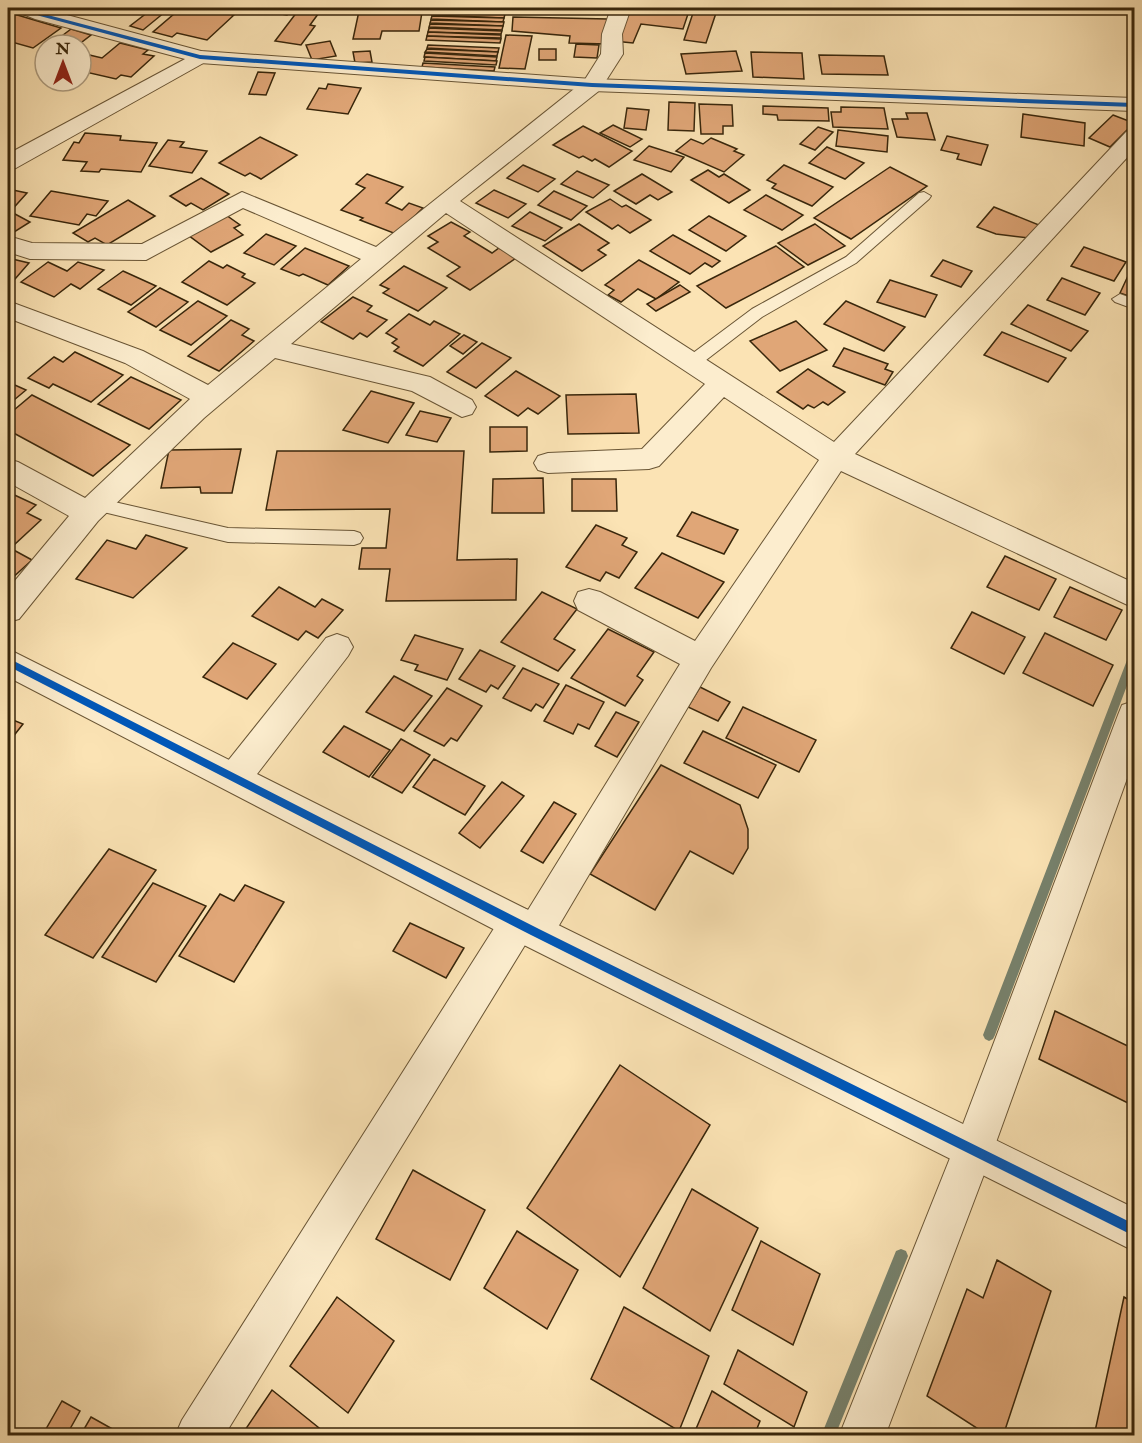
<svg xmlns="http://www.w3.org/2000/svg" width="1142" height="1443" font-family="'IM FELL Double Pica',serif">
<style>
.lines{fill:none;stroke-linecap:round;stroke-linejoin:round}
.stream{fill:#76816c;fill-rule:evenodd}
.building{fill:#e0a677;stroke:#38260b;stroke-width:1.5}
.service-casing{stroke:#695535;stroke-width:2}
.minor-casing{stroke:#695535;stroke-width:2}
.tertiary-casing{stroke:#695535;stroke-width:2}
.service{fill:#fcedce;fill-rule:evenodd}
.minor{fill:#fcedce;fill-rule:evenodd}
.tertiary{fill:#fcedce;fill-rule:evenodd}
.cycleway-casing{stroke:#fcedce;stroke-width:4}
.cycleway{fill:#0057b8;fill-rule:evenodd}
</style>
<rect width="100%" height="100%" fill="#fbe3b4"/>
<filter id="stains"><feTurbulence type="fractalNoise" baseFrequency=".00333" numOctaves="4"/><feColorMatrix values="0 0 0 0 .2 0 0 0 0 .09 0 0 0 0 .02 0 0 0 .5 -.17"/></filter>
<radialGradient id="worn" r=".72"><stop offset=".6" stop-color="#630" stop-opacity="0"/><stop offset="1" stop-color="#630" stop-opacity=".3"/></radialGradient>
<g class="lines">
<!-- stream -->
<g class="stream">
<polygon points="1134,651 1134,667 995,1035 993,1039 989,1041 985,1039 983,1035 1129,655 1130,652"/>
<polygon points="901,1249 906,1251 908,1256 835,1436 821,1436 896,1251"/>
</g>
</g>
<!-- building -->
<g class="building">
<polygon points="181,8 203,8 234,15 207,40 177,33 172,37 153,32"/>
<polygon points="244,8 293,8 287,15"/>
<polygon points="300,8 321,10 310,25 315,26 301,45 275,41"/>
<polygon points="559,8 577,8 574,14 557,11"/>
<polygon points="628,8 656,8 689,11 683,29 641,24 633,43 614,41"/>
<polygon points="152,9 165,12 143,30 130,26"/>
<polygon points="694,10 716,13 706,43 684,40"/>
<polygon points="359,11 422,12 419,31 382,31 380,39 353,39"/>
<polygon points="433,12 505,14 504,18 432,15"/>
<polygon points="14,14 61,28 33,48 8,41 8,19"/>
<polygon points="432,16 504,18 503,22 431,19"/>
<polygon points="513,17 608,19 607,44 569,43 570,36 512,31"/>
<polygon points="431,20 504,22 503,26 430,23"/>
<polygon points="430,24 503,26 502,30 429,27"/>
<polygon points="429,28 502,31 501,34 428,32"/>
<polygon points="71,29 91,35 78,45 50,45"/>
<polygon points="428,32 501,35 501,38 427,36"/>
<polygon points="506,35 532,36 525,69 499,68"/>
<polygon points="427,36 501,39 500,43 426,40"/>
<polygon points="330,41 336,56 312,60 306,45"/>
<polygon points="120,43 148,50 143,54 154,56 131,77 121,75 116,79 81,71 81,53 102,58"/>
<polygon points="576,44 599,45 597,58 574,57"/>
<polygon points="428,45 499,48 498,52 427,48"/>
<polygon points="427,49 498,52 497,56 425,52"/>
<rect x="539" y="49" width="17" height="11"/>
<polygon points="370,51 372,62 355,63 353,52"/>
<polygon points="736,51 742,71 686,74 681,54"/>
<polygon points="751,52 802,53 804,79 753,77"/>
<polygon points="425,53 497,57 496,61 424,57"/>
<polygon points="819,55 884,56 888,75 822,74"/>
<polygon points="425,57 497,61 496,65 424,61"/>
<polygon points="423,63 495,67 494,71 422,67"/>
<polygon points="258,72 275,73 266,95 249,94"/>
<polygon points="328,84 361,88 348,114 307,109 319,88 326,89"/>
<polygon points="669,102 695,103 694,131 668,130"/>
<polygon points="699,104 732,105 733,126 723,126 723,134 701,134"/>
<polygon points="763,106 828,108 829,121 778,120 777,115 763,114"/>
<polygon points="841,107 884,108 888,129 833,127 831,112 841,112"/>
<polygon points="627,108 649,110 646,130 624,128"/>
<polygon points="906,113 927,113 935,140 897,137 892,119 908,119"/>
<polygon points="1023,114 1085,123 1084,146 1021,137"/>
<polygon points="1113,115 1134,123 1110,147 1089,138"/>
<polygon points="613,125 642,139 630,147 600,133"/>
<polygon points="583,126 632,151 609,167 595,159 592,161 583,156 579,158 553,145"/>
<polygon points="818,127 833,132 815,150 800,144"/>
<polygon points="838,130 888,136 887,152 836,146"/>
<polygon points="85,133 121,136 120,140 157,143 141,172 101,169 99,172 81,171 87,162 63,160 74,142 79,143"/>
<polygon points="947,136 988,145 981,165 957,159 959,154 941,150"/>
<polygon points="260,137 297,155 261,179 250,173 245,176 219,163"/>
<polygon points="711,138 737,149 734,151 744,155 724,172 676,151 691,139 703,144"/>
<polygon points="168,140 184,142 180,147 207,151 192,173 149,166"/>
<polygon points="649,146 684,157 671,172 634,160"/>
<polygon points="827,147 864,163 845,179 809,163"/>
<polygon points="523,165 555,179 538,192 507,178"/>
<polygon points="784,165 833,187 812,206 772,188 776,184 767,180"/>
<polygon points="890,167 927,186 851,239 814,218"/>
<polygon points="708,170 719,177 724,174 750,190 729,203 691,180"/>
<polygon points="577,171 609,185 593,198 561,184"/>
<polygon points="367,174 403,187 386,203 402,210 409,203 423,208 396,234 360,220 363,218 341,210 365,188 356,184"/>
<polygon points="642,174 672,192 658,200 650,195 636,204 614,191"/>
<polygon points="201,178 229,194 203,210 191,203 186,206 170,196"/>
<polygon points="8,189 27,193 8,214"/>
<polygon points="494,190 526,204 508,218 476,203"/>
<polygon points="51,191 108,201 96,216 87,214 79,225 30,216"/>
<polygon points="554,191 587,206 571,220 538,205"/>
<polygon points="766,195 803,215 782,230 744,210"/>
<polygon points="610,199 622,207 626,205 651,220 630,233 618,225 612,229 586,212"/>
<polygon points="128,200 155,216 107,245 95,238 88,242 73,233"/>
<polygon points="994,207 1039,225 1029,238 996,234 977,227"/>
<polygon points="530,212 562,228 545,241 512,226"/>
<polygon points="15,214 30,222 11,234 8,233 8,219"/>
<polygon points="226,215 240,225 234,228 243,235 211,252 188,235"/>
<polygon points="709,216 746,236 726,251 689,230"/>
<polygon points="451,222 470,232 464,236 492,253 499,248 516,258 470,290 447,276 460,267 428,248 438,242 428,236"/>
<polygon points="579,224 609,243 598,250 606,255 582,271 543,246"/>
<polygon points="815,224 845,246 808,265 778,243"/>
<polygon points="266,234 296,246 274,265 244,253"/>
<polygon points="673,235 720,261 712,267 705,263 690,274 650,251"/>
<polygon points="776,246 804,267 726,308 697,286"/>
<polygon points="1084,247 1126,262 1114,281 1071,266"/>
<polygon points="305,248 349,266 328,285 303,274 299,276 281,269"/>
<polygon points="8,258 29,263 15,279 8,280"/>
<polygon points="639,260 679,282 656,299 638,289 621,302 608,295 614,290 605,285"/>
<polygon points="943,260 972,271 961,287 931,276"/>
<polygon points="209,261 223,268 227,265 245,274 242,277 255,283 227,305 182,282"/>
<polygon points="48,262 67,271 78,262 104,270 80,289 71,284 54,297 21,282"/>
<polygon points="1134,263 1134,298 1120,293"/>
<polygon points="404,266 447,288 418,311 383,293 389,289 380,285"/>
<polygon points="123,271 156,286 131,305 98,289"/>
<polygon points="1062,278 1100,293 1085,315 1047,300"/>
<polygon points="890,280 937,295 925,317 877,302"/>
<polygon points="680,285 690,292 656,311 647,304"/>
<polygon points="160,288 188,302 156,327 128,312"/>
<polygon points="353,297 372,306 367,311 387,320 367,337 360,333 353,339 321,322"/>
<polygon points="198,301 227,316 191,345 160,330"/>
<polygon points="846,301 905,327 884,351 824,324"/>
<polygon points="1028,305 1088,331 1071,351 1011,324"/>
<polygon points="409,314 430,325 434,321 460,334 423,366 394,351 399,347 392,343 397,339 386,333"/>
<polygon points="231,320 249,329 242,335 254,341 219,371 188,356"/>
<polygon points="796,321 827,350 780,371 750,341"/>
<polygon points="1002,332 1066,358 1048,382 984,355"/>
<polygon points="464,335 477,342 463,354 450,346"/>
<polygon points="482,343 511,358 476,388 447,372"/>
<polygon points="844,348 888,364 885,369 893,372 885,385 833,366"/>
<polygon points="75,352 123,375 91,402 53,384 49,388 28,378 54,357 63,362"/>
<polygon points="808,369 845,392 828,405 823,402 814,408 808,405 803,409 777,392"/>
<polygon points="516,371 560,396 538,414 528,408 518,416 485,396"/>
<polygon points="131,377 181,400 149,429 98,404"/>
<polygon points="8,382 26,390 8,405"/>
<polygon points="371,391 414,403 388,443 343,430"/>
<polygon points="636,394 639,433 568,434 566,395"/>
<polygon points="32,395 130,445 93,476 8,430 8,415"/>
<polygon points="420,411 451,418 437,442 406,435"/>
<polygon points="490,427 527,427 527,451 490,452"/>
<polygon points="241,449 232,493 201,493 200,487 161,488 169,450"/>
<polygon points="277,451 464,451 457,560 517,559 516,600 386,601 390,569 359,569 362,548 386,548 390,509 266,510"/>
<polygon points="543,478 544,513 492,513 493,479"/>
<polygon points="572,479 616,479 617,511 572,511"/>
<polygon points="8,492 36,505 27,513 41,520 15,544 8,540"/>
<polygon points="692,512 738,530 724,554 677,536"/>
<polygon points="596,525 627,538 622,545 637,552 619,578 606,572 600,581 566,567"/>
<polygon points="146,535 187,548 133,598 76,579 107,540 136,549"/>
<polygon points="10,548 32,560 10,580 8,579"/>
<polygon points="662,553 724,582 698,618 635,588"/>
<polygon points="1005,556 1056,579 1039,610 987,587"/>
<polygon points="279,587 315,607 322,599 343,610 318,638 306,631 298,640 252,616"/>
<polygon points="1070,587 1122,610 1106,640 1054,617"/>
<polygon points="542,592 577,609 554,639 575,650 558,671 501,642"/>
<polygon points="972,612 1025,637 1004,674 951,648"/>
<polygon points="608,629 654,652 637,676 643,680 625,706 571,678"/>
<polygon points="1045,633 1113,665 1093,706 1023,673"/>
<polygon points="415,635 463,649 447,680 415,670 418,665 401,660"/>
<polygon points="233,643 276,664 247,699 203,677"/>
<polygon points="480,650 515,666 498,689 491,685 486,692 459,679"/>
<polygon points="523,668 559,684 543,708 536,704 531,711 503,698"/>
<polygon points="394,676 432,696 404,731 366,712"/>
<polygon points="566,685 604,702 589,729 578,724 573,734 544,721"/>
<polygon points="700,687 730,702 718,721 688,707"/>
<polygon points="447,688 482,706 457,741 451,738 444,746 414,731"/>
<polygon points="743,707 816,740 799,772 726,738"/>
<polygon points="616,712 639,722 617,757 595,746"/>
<polygon points="8,718 23,724 8,743"/>
<polygon points="344,726 390,750 369,777 323,752"/>
<polygon points="703,731 776,765 758,798 684,763"/>
<polygon points="401,739 430,755 402,793 372,777"/>
<polygon points="434,759 485,786 465,815 413,787"/>
<polygon points="661,765 740,805 748,829 748,848 733,874 690,851 655,910 590,874"/>
<polygon points="502,782 524,796 480,848 459,833"/>
<polygon points="554,802 576,814 543,863 521,851"/>
<polygon points="109,849 156,870 93,958 45,935"/>
<polygon points="153,883 206,906 156,982 102,957"/>
<polygon points="245,885 284,902 234,982 179,956 220,894 234,901"/>
<polygon points="410,923 464,948 446,978 393,951"/>
<polygon points="1055,1011 1134,1049 1134,1106 1039,1059"/>
<polygon points="620,1065 710,1125 620,1277 527,1208"/>
<polygon points="413,1170 485,1210 450,1280 376,1239"/>
<polygon points="692,1189 758,1228 710,1331 643,1288"/>
<polygon points="517,1231 578,1270 547,1329 484,1288"/>
<polygon points="761,1241 820,1274 793,1345 732,1310"/>
<polygon points="997,1260 1051,1291 1003,1436 989,1436 927,1396 967,1289 983,1298"/>
<polygon points="337,1297 394,1341 348,1413 290,1366"/>
<polygon points="1124,1297 1134,1303 1134,1436 1094,1436"/>
<polygon points="624,1307 709,1356 679,1431 591,1379"/>
<polygon points="738,1350 807,1392 794,1427 724,1384"/>
<polygon points="272,1390 329,1436 241,1436"/>
<polygon points="712,1391 760,1421 754,1436 693,1436"/>
<polygon points="62,1401 80,1411 66,1436 42,1436"/>
<polygon points="91,1417 125,1436 80,1436"/>
</g>
<g class="lines">
<defs>
<g id="service">
<polygon points="924,192 931,196 929,199 856,263 762,317 697,367 685,367 683,363 685,359 752,309 846,257 919,193"/>
<polygon points="1120,294 1134,299 1134,309 1115,302 1112,299"/>
<polygon points="97,498 228,528 354,531 360,533 363,538 360,543 354,545 228,542 91,509 88,504 91,499"/>
</g>
<g id="minor">
<polygon points="611,8 631,8 622,34 623,54 600,90 460,201 834,442 1126,132 1134,130 1134,150 855,454 1134,583 1134,608 841,471 711,668 548,944 535,949 525,945 224,1436 175,1436 182,1420 505,911 518,906 528,910 680,664 578,610 574,601 578,592 589,589 600,592 695,641 819,460 724,397 659,466 649,469 548,473 538,470 534,463 538,456 548,453 642,449 705,384 446,213 291,344 430,377 472,400 476,407 472,414 462,417 412,391 275,358 204,418 98,521 19,619 8,622 8,589 69,516 8,482 8,459 18,462 85,498 190,399 125,363 8,318 8,301 143,351 208,385 361,259 243,208 146,260 30,259 8,252 8,236 32,243 142,244 242,192 376,247 584,81 601,54 602,34"/>
<polygon points="200,51 207,53 211,57 207,61 16,168 8,170 8,154"/>
<polygon points="337,634 348,638 353,647 348,656 247,787 235,792 223,787 218,777 223,767 326,638"/>
<polygon points="1134,701 1134,759 994,1148 885,1436 839,1436 954,1148 1118,715 1122,705"/>
</g>
<g id="tertiary">
<polygon points="15,8 41,8 201,51 592,79 1134,98 1134,111 592,91 200,63 35,19 18,12"/>
<polygon points="8,649 548,920 1134,1208 1134,1251 522,944 8,677"/>
</g>
</defs>
<!-- service casing -->
<use href="#service" class="service-casing"/>
<!-- minor casing -->
<use href="#minor" class="minor-casing"/>
<!-- tertiary casing -->
<use href="#tertiary" class="tertiary-casing"/>
<!-- service -->
<use href="#service" class="service"/>
<!-- minor -->
<use href="#minor" class="minor"/>
<!-- tertiary -->
<use href="#tertiary" class="tertiary"/>
<defs>
<g id="cycleway">
<polygon points="22,8 29,8 44,14 200,55 592,83 1134,103 1134,107 592,87 200,59 40,16"/>
<polygon points="8,658 539,929 1134,1224 1134,1236 531,935 8,666"/>
</g>
</defs>
<!-- cycleway casing -->
<use href="#cycleway" class="cycleway-casing"/>
<!-- cycleway -->
<use href="#cycleway" class="cycleway"/>
</g>
<!-- margin -->
<rect width="1142" height="1443" fill="none" stroke="#fbe3b4" stroke-width="30"/>
<rect x="9" y="9" width="1124" height="1425" fill="none" stroke="#38260b" stroke-width="3"/>
<rect x="15" y="15" width="1112" height="1413" fill="none" stroke="#38260b" stroke-width="1.5"/>
<!-- north arrow -->
<g transform="translate(63 63)"><circle r="28" fill="#fcedce" stroke="#ae9d80" stroke-width="1.5"/>
<path d="M0-4.5L10 22L0 15L-10 22Z" fill="#8f2418"/>
<text y="-9" font-size="16" font-weight="bold" text-anchor="middle" fill="#38260b">N</text>
</g>
<rect width="100%" height="100%" filter="url(#stains)"/>
<rect width="100%" height="100%" fill="url(#worn)"/>
</svg>
